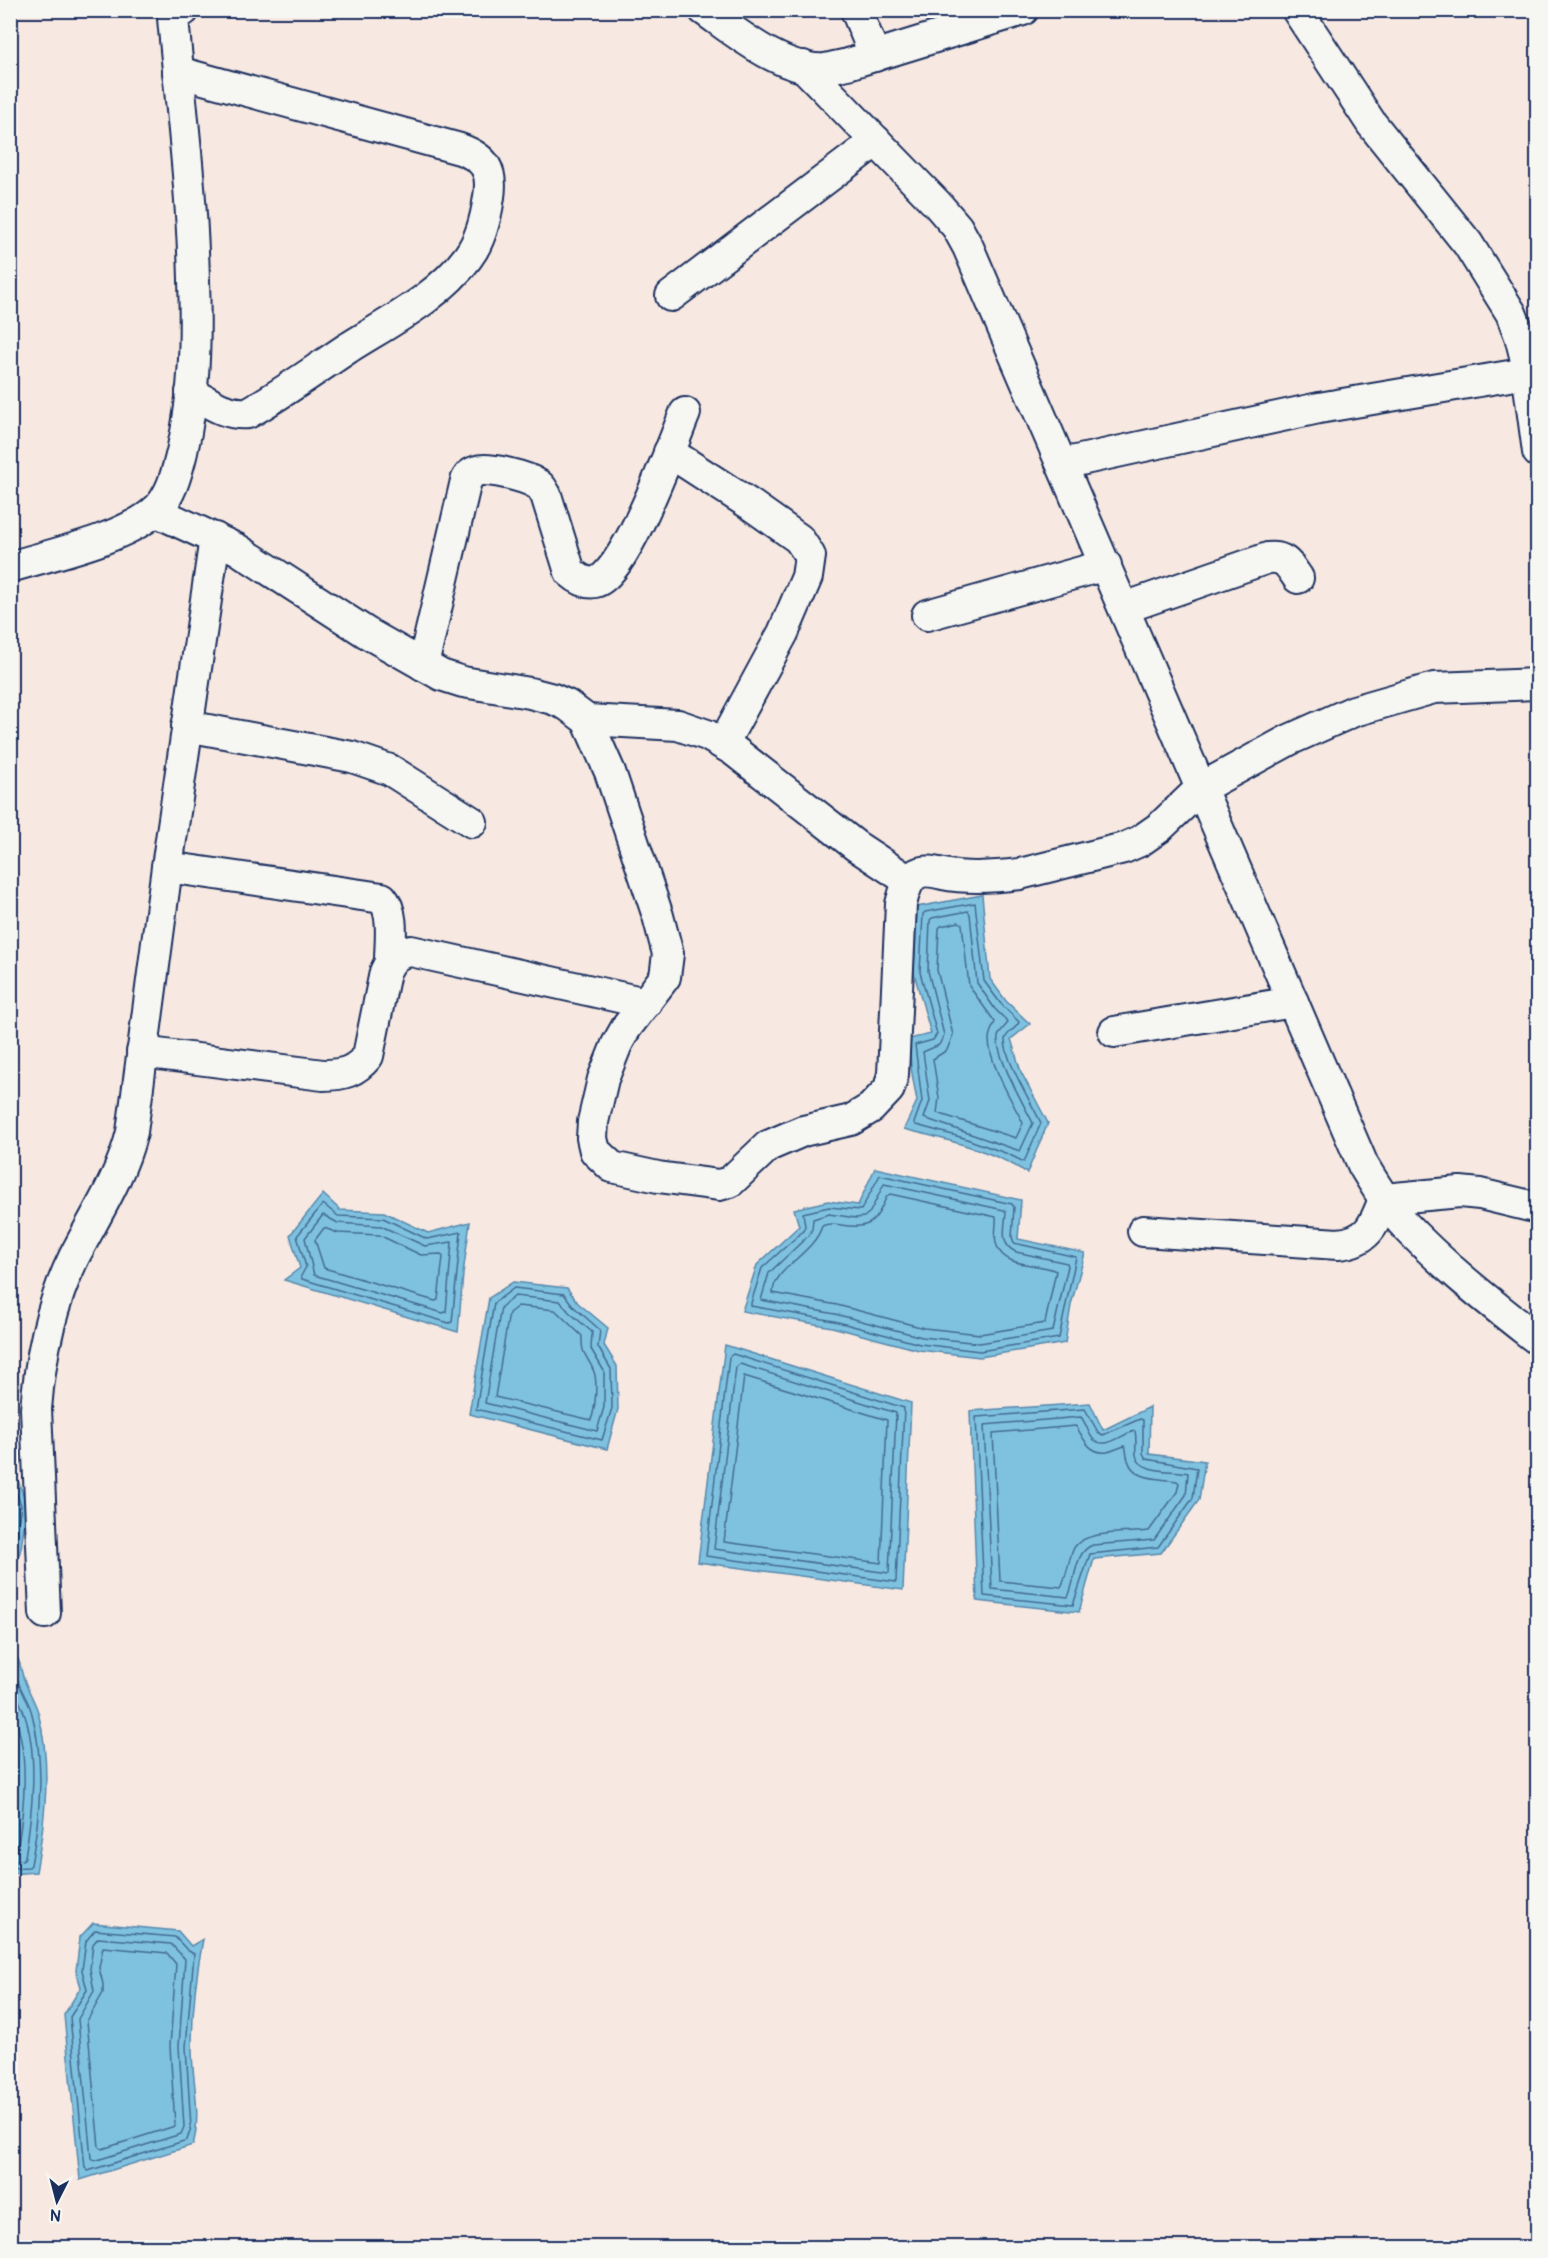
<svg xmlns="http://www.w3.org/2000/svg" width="1548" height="2258" font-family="Pangolin,sans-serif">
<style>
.water{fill:#7fc2e0;stroke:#5787ac;stroke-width:1.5}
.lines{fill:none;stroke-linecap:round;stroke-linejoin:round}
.shore{stroke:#436a92;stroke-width:1.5}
.minor-casing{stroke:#1b2f5e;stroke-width:34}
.minor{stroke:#f6f6f2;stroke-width:30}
</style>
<rect width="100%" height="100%" fill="#f7e9e1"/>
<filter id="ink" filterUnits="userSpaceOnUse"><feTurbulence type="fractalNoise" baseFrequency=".0167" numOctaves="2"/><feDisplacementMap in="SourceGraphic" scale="12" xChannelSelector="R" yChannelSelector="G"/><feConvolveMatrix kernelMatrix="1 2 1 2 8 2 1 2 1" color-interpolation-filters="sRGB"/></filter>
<g filter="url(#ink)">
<!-- water -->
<g class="water">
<path d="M982,895l8,84 16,22 24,23 -19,15 10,33 27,51 -21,50c-37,-24 -80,-33 -123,-44l13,-28 -6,-33 -2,-29 22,-5 -17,-61 3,-66z"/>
<polygon points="875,1168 1021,1200 1018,1239 1085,1253 1071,1305 1065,1343 980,1357 919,1350 832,1327 742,1311 757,1265 799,1226 794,1209 828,1201 858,1205"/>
<polygon points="323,1194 340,1210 384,1212 428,1233 470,1222 463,1274 458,1332 284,1280 300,1268 290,1235"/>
<polygon points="513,1282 567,1288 578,1303 608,1328 604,1345 617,1366 618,1409 607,1449 469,1414 489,1298"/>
<polygon points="725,1345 911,1403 903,1590 698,1562"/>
<polygon points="1090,1403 1103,1430 1150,1407 1149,1454 1205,1461 1199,1500 1161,1553 1094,1559 1079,1612 977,1601 970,1411"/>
<polygon points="10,1460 27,1504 21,1548 15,1570 10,1569"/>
<path d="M11,1649c13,16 7,17 14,33 4,10 10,20 13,30 14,52 7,108 -2,160l-25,2z"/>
<path d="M93,1923l85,8 13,15 12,-7c-7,36 -11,73 -11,110 0,32 10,64 1,96l-113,35 -16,-165 17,-28 -5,-16 4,-34z"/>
</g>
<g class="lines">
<!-- shore -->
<g class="shore">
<path d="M975,903l9,78 17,23 18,18c-2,7 -13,10 -14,18 0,21 27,63 36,83l-17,39 -16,-8 -44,-16 -48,-13 -2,-2 8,-22 -7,-56 18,-5 4,-6 -17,-62 3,-58 2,-2z"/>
<path d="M968,911l2,3 7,69 18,26 13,13c-2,5 -8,8 -10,15 -3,18 26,68 35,86l-13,28 -96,-33 6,-17 -7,-49 16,-7 5,-10 -16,-64 2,-51 2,-2z"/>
<path d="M959,922l3,2 7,62 26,36c-2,5 -6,11 -6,17 0,25 23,62 34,84l-7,15 -79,-25 2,-15 -6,-39 14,-9 6,-15 -16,-65 2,-42 2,-2z"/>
<polygon points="880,1175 1012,1204 1014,1207 1012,1237 1014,1243 1076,1257 1059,1338 980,1351 920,1344 834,1321 751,1306 751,1303 762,1268 803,1231 805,1226 803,1213 829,1207 861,1210"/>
<path d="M884,1184l120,26 2,2c-1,15 -7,33 10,40l51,11 1,3 -15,65 -73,12 -58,-6 -87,-23 -74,-14 8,-27 40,-38 3,-6 1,-10 16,-5 27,4 8,-1 6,-5z"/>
<path d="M890,1194l106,23c1,9 -3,20 1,29 8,23 42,16 59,25l-11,52 -65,11 -56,-6 -87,-23 -64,-12c0,-25 41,-39 49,-67 7,-3 12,-2 19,-1 31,5 34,-3 46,-29z"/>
<polygon points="323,1204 338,1216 383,1218 427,1239 461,1232 452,1322 449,1323 302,1279 301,1276 306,1267 297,1236"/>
<polygon points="323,1215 338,1223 381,1226 425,1246 452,1242 446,1312 443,1313 314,1275 305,1238"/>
<polygon points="324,1228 338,1233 379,1235 421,1255 441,1254 443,1257 438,1300 435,1301 324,1268 315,1240"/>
<polygon points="514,1288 564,1294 574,1307 600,1330 598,1347 611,1369 612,1408 602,1440 476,1409 494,1303"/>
<polygon points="515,1296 560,1301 569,1312 592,1332 591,1349 604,1371 604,1407 597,1431 485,1403 501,1307"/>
<path d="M518,1306l37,4 27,26c-1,21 6,19 12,36 4,11 1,38 -3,48l-96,-23 14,-84z"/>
<polygon points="733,1354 904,1408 896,1582 706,1556 729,1357"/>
<polygon points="740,1364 896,1413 889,1573 714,1549 736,1367"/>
<polygon points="744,1376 887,1420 881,1563 724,1542"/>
<polygon points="1085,1409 1098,1432 1103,1435 1140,1419 1143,1420 1143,1453 1146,1459 1197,1468 1193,1498 1158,1547 1090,1554 1073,1605 984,1596 976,1417"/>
<path d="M1081,1417c5,6 7,16 12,22 13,12 30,-6 42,-8 2,8 0,16 1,24 3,19 38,15 52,18l-2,22 -32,45 -61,5c-19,6 -17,36 -25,52l-76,-8 -8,-164z"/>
<path d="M1076,1426c8,13 13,28 31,26 7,-1 12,-5 18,-6 2,4 1,10 3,14 6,21 32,18 49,21l2,2 -2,9 -28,39c-20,3 -67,-2 -76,19 -5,12 -6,26 -12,37l-61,-6 -7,-148z"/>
<polyline points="10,1477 21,1505 15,1546 10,1563"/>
<path d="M10,1659c7,8 5,16 9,25 4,10 11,20 13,30 13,49 8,101 -1,151l-2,2 -19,1"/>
<path d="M10,1683c5,10 11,20 14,30 15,42 8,101 1,144l-2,3 -13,1"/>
<path d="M10,1705c20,41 15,101 7,145l-7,2"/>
<polygon points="95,1930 175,1937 187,1950 194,1954 186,2047 191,2128 187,2140 88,2171 85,2168 70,2017 87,1990 82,1970 86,1941"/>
<polygon points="98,1938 171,1944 185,1959 179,2046 184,2127 181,2134 94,2161 91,2158 78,2019 94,1991 90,1969 93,1944"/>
<polygon points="103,1947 167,1953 176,1964 170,2046 175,2126 102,2149 99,2147 87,2021 103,1993 103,1984 99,1968"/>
</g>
<defs>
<g id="minor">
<path d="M704,10c33,23 79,62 121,59 8,-1 16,-4 23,-5l175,-54"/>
<polyline points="856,10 875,56"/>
<polyline points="1297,10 1371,123 1468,244 1511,313 1520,336 1525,356 1538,452"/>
<path d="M803,66l135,139 19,22 11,20 395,918c12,20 24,40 39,57 41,44 89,81 136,118"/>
<path d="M178,72l282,77c25,9 33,21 29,48 -3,21 -8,43 -21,60 -29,40 -79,65 -120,91 -33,22 -66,46 -100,65 -23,2 -38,-10 -57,-21"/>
<polyline points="671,296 876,141"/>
<polyline points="669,452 751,505 799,539 810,556 807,577 783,633 723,744"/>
<polyline points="1062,464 1319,408 1527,373"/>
<path d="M155,511l82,38 130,84 74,42 22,7 67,11 23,6 14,6 20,15 23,52 48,144 10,38 -3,23 -39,51 -9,16 -14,35 -10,43 -1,16 3,13 17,16 46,10 61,8 11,-3 38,-36 35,-15 48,-11 20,-12 18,-19 4,-15 8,-170c3,-10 5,-23 14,-29 8,-6 20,-3 28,-1 25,5 52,3 77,0l104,-26 16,-7 20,-14 41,-39 88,-48 65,-29 80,-23 104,-4"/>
<path d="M10,567c42,-13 110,-27 144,-55 17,-14 23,-40 28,-60 13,-57 14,-114 12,-172 -2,-88 -13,-174 -21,-262l11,-8"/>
<path d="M1124,608l144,-50c17,-2 21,7 30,20"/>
<polyline points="927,615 1106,565"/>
<path d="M423,665l42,-180c1,-7 5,-12 12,-14 11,-4 50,6 60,13 5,2 6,7 9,11l24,77c7,6 16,12 25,10 30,-6 78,-140 90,-169"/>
<polyline points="587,720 678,725 707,735 733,750 856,846 909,881"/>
<polyline points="187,726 352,757 390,770 472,822"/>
<path d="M167,867l215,31c13,15 8,44 8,63"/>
<polyline points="1114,1032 1293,1002"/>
<path d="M142,1052l181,23c20,0 32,-3 45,-19l17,-84c6,-13 12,-19 26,-21l235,52"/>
<path d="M1143,1231l195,13c31,-3 36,-19 46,-45l76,-7 20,2 58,14"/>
<path d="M45,1613l-9,-204c4,-52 15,-105 38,-152 21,-41 47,-80 58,-125l35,-265 48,-329"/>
</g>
</defs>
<!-- minor casing -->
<use href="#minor" class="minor-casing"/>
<!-- minor -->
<use href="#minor" class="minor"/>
</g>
</g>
<!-- margin -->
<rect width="1548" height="2258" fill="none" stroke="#f6f6f2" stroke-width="36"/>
<rect x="18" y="18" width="1512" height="2222" fill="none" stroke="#1b2f5e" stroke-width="2" filter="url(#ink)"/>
<!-- north arrow -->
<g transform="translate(57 2201) rotate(186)" stroke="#f6f6f2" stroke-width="4.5" paint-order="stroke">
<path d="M0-4.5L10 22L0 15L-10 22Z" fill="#1b2f5e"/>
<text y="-9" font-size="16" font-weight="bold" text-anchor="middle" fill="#1b2f5e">N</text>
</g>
</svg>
